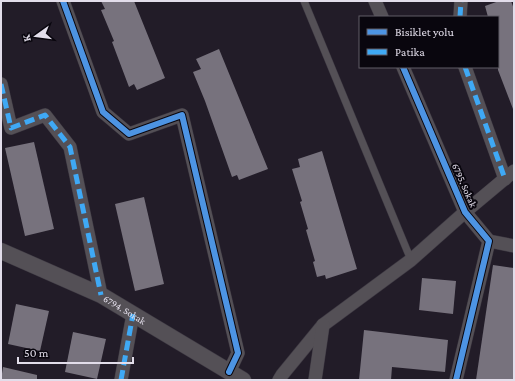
<svg xmlns="http://www.w3.org/2000/svg" width="515" height="381" font-family="'Crimson Pro',serif">
<style>
.building{fill:#77727d}
.lines{fill:none;stroke-linecap:round;stroke-linejoin:round}
.service-casing{stroke:#3d3842;stroke-width:8}
.minor-casing{stroke:#3d3842;stroke-width:14}
.tertiary-casing{stroke:#3d3842;stroke-width:17}
.service{stroke:#545056;stroke-width:7}
.minor{stroke:#545056;stroke-width:13}
.tertiary{stroke:#545056;stroke-width:16}
.quiet{stroke:#3fa9f5;stroke-width:5;stroke-dasharray:10 5;stroke-linecap:butt}
.cycleway-casing{stroke:#09060e;stroke-width:8}
.cycleway{stroke:#4d94e3;stroke-width:6}
.labels{text-anchor:middle;stroke-width:4;stroke-linejoin:round;paint-order:stroke}
.street-label{font-size:10px;fill:#e2ddea;stroke:#09060e}
</style>
<rect width="100%" height="100%" fill="#221c28"/>
<!-- building -->
<g class="building">
<polygon points="101,1 134,1 165,78 137,90 134,84 129,87 112,42 114,41 101,10 105,9"/>
<polygon points="499,1 511,1 514,9 514,109 513,109 498,70 498,17 488,17 485,6"/>
<polygon points="219,49 268,169 239,180 237,175 232,177 205,101 193,72 201,69 196,59"/>
<polygon points="34,142 54,229 25,236 5,148"/>
<polygon points="322,151 357,269 326,279 325,275 317,277 313,262 315,261 306,230 308,229 300,202 302,201 292,169 300,167 298,159"/>
<polygon points="144,197 164,284 135,291 115,204"/>
<polygon points="493,265 514,268 514,380 476,380"/>
<polygon points="422,278 456,281 453,314 419,310"/>
<polygon points="16,304 49,311 40,351 8,344"/>
<polygon points="364,330 448,340 445,372 392,367 391,380 359,380"/>
<polygon points="73,332 106,339 97,379 65,372"/>
<polygon points="3,367 37,375 37,380 1,380"/>
</g>
<g class="lines">
<defs>
<polyline id="service" points="304,1 411,260"/>
<g id="minor">
<polyline points="63,1 103,112 129,134 182,115 238,353 229,372"/>
<polyline points="375,1 382,17"/>
<polyline points="460,17 461,1"/>
<polyline points="403,67 465,212 489,241 456,380"/>
<polyline points="465,67 505,179"/>
<polyline points="1,84 11,128 45,115 70,147 101,295"/>
<polyline points="489,241 514,246"/>
<polyline points="121,380 133,314"/>
<polyline points="279,380 282,375 323,325 411,260 465,212 514,171"/>
<polyline points="315,380 323,325"/>
</g>
<g id="tertiary">
<path id="s1" d="M1,251l100,44 142,85"/>
</g>
</defs>
<!-- service casing -->
<use href="#service" class="service-casing"/>
<!-- minor casing -->
<use href="#minor" class="minor-casing"/>
<!-- tertiary casing -->
<use href="#tertiary" class="tertiary-casing"/>
<!-- service -->
<use href="#service" class="service"/>
<!-- minor -->
<use href="#minor" class="minor"/>
<!-- tertiary -->
<use href="#tertiary" class="tertiary"/>
<!-- quiet -->
<g class="quiet">
<polyline points="460,17 461,1"/>
<polyline points="465,67 505,179"/>
<polyline points="1,84 11,128 45,115 70,147 101,295"/>
<polyline points="121,380 133,314"/>
</g>
<defs>
<g id="cycleway">
<polyline points="63,1 103,112 129,134 182,115 238,353 229,372"/>
<polyline points="403,67 465,212 489,241 456,380"/>
</g>
</defs>
<!-- cycleway casing -->
<use href="#cycleway" class="cycleway-casing"/>
<!-- cycleway -->
<use href="#cycleway" class="cycleway"/>
</g>
<g class="labels">
<!-- street labels -->
<g class="street-label">
<text transform="translate(465 185) rotate(66)" y="4">6795. Sokak</text>
<text dy="4" stroke="none"><textPath href="#s1" startOffset="137">6794. Sokak</textPath></text>
</g>
</g>
<!-- border -->
<rect width="515" height="381" fill="none" stroke="#e2ddea" stroke-width="4"/>
<!-- legend -->
<rect x="359" y="16" width="140" height="52" fill="#09060e" stroke="#605c66"/>
<rect x="367" y="29" width="20" height="6" fill="#4d94e3" stroke="#605c66"/>
<text x="395" y="36" font-size="12" fill="#e2ddea">Bisiklet yolu</text>
<rect x="367" y="49" width="20" height="6" fill="#3fa9f5" stroke="#605c66"/>
<text x="395" y="56" font-size="12" fill="#e2ddea">Patika</text>
<!-- north arrow -->
<g transform="translate(36 36) rotate(256)" stroke="#09060e" stroke-width="3" paint-order="stroke">
<path d="M0-3L7 15L0 10L-7 15Z" fill="#e2ddea"/>
<text y="-6" font-size="11" font-weight="bold" text-anchor="middle" fill="#e2ddea">K</text>
</g>
<!-- scale -->
<path d="M18 357v6h115v-6" fill="none" stroke="#e2ddea" stroke-width="2"/>
<text x="24" y="357" font-size="12" fill="#e2ddea" stroke="#09060e" stroke-width="3" paint-order="stroke">50 m</text>
</svg>
